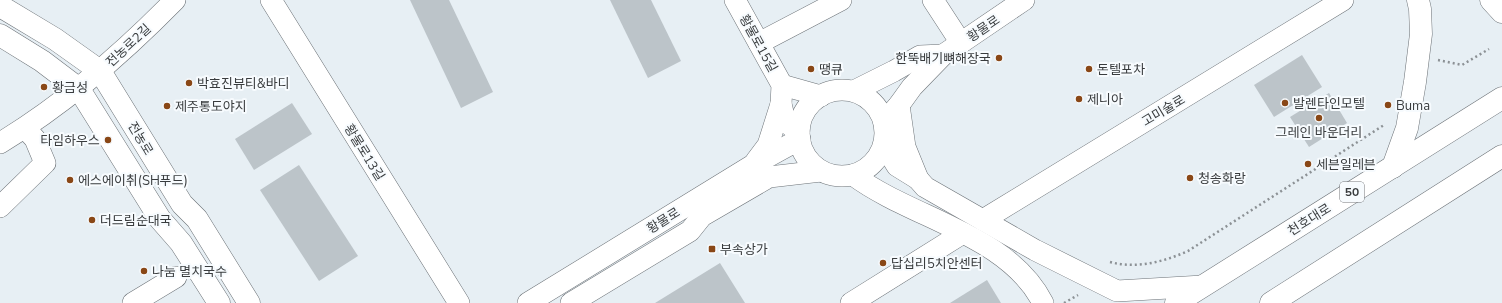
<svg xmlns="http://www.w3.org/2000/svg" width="1502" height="303" font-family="'Nunito Sans','Noto Sans KR',sans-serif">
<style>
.building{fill:#bcc4c9}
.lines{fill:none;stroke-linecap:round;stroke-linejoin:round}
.minor-casing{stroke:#6c7277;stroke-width:22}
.major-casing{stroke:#6c7277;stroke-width:23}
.path{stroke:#8c9195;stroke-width:2.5;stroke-dasharray:2 3;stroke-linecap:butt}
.minor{stroke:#fff;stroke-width:21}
.major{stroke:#fff;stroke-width:22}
.poi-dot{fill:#894716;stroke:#f7fbfe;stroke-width:1.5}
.labels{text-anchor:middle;stroke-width:4;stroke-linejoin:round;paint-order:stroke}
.shield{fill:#f7fbfe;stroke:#727578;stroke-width:1}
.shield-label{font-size:12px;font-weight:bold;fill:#393c3e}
.street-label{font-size:13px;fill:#393c3e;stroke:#f7fbfe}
.poi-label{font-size:13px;fill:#393c3e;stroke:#f7fbfe;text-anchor:start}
</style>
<rect width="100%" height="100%" fill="#e7eff4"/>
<!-- building -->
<g class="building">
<polygon points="410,0 449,0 493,92 461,108"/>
<polygon points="610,0 651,0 681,61 648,78"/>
<polygon points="1302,55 1322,87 1274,117 1254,85"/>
<polygon points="1329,93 1347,123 1309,147 1290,117"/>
<polygon points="292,103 312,134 254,170 235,139"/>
<polygon points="299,165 358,256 319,281 260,190"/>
<polygon points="720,263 745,303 655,303"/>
<polygon points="987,280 1001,303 950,303"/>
</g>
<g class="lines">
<defs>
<g id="minor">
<polyline points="271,0 459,303"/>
<polyline points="735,0 782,85 781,104 785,121 799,133"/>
<polyline points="933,0 961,43"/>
<polyline points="759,43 841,0"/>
<polyline points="782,85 821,96"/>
<circle cx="842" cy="133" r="43"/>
<polyline points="854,91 894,71 920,56 943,55"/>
<polyline points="899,105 905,147 918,179"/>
<polyline points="884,122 899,105 912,87 943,55 1024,0"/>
<path d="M0,143c65,-39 122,-89 175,-143"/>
<polyline points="884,145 897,166 918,179 925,187 1035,250 1117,291 1203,286"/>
<polyline points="756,161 768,145 781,104"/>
<path d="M853,175c59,44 155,59 190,128"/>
<polyline points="0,207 45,163 35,139 25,128"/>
<polyline points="983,220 1343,0"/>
<polyline points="133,303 176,277"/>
<polyline points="528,303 753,165 800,139"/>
<polyline points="571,303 690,231 702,216 769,177 821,171"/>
<polyline points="851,303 963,233"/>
</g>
<g id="major">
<polyline points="1491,0 1502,12"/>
<polyline points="0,6 55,39 100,71 182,204 197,219 249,303"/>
<polyline points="0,35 42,61 79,89 160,219 181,243 219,303"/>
<polyline points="1393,167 1407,128 1415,82 1421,34 1420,9 1418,0"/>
<polyline points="1176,303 1502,98"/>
<polyline points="1271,303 1502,156"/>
</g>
</defs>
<!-- minor casing -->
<use href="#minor" class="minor-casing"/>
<!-- major casing -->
<use href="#major" class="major-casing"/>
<!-- path -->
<g class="path">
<polyline points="1438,60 1462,65 1489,49"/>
<path d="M1110,262c27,7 53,0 78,-11l196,-126"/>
<polyline points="1064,303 1078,295"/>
</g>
<!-- minor -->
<use href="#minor" class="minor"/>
<!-- major -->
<use href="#major" class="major"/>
</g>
<!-- markers -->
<g class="poi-dot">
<circle cx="999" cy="58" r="4"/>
<circle cx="811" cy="69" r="4"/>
<circle cx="1089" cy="69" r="4"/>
<circle cx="189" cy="83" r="4"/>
<circle cx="44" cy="87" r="4"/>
<circle cx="1079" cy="99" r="4"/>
<circle cx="1285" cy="103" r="4"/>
<circle cx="1388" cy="105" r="4"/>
<circle cx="167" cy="106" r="4"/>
<circle cx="1319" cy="118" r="4"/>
<circle cx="108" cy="140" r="4"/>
<circle cx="1308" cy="164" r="4"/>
<circle cx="1190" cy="178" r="4"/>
<circle cx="70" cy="180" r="4"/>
<circle cx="92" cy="220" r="4"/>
<rect x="708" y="245" width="8" height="8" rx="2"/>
<circle cx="883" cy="263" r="4"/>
<circle cx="144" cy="271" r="4"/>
</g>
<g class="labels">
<!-- shield labels -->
<rect class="shield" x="1340" y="182" width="24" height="20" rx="3"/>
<g class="shield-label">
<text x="1352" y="196">50</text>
</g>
<!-- street labels -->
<g class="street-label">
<text transform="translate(983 28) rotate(-34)" y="5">황물로</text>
<text transform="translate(759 43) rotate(61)" y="5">황물로15길</text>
<text transform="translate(128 45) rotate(-43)" y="5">전농로2길</text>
<text transform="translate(1163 110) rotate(-31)" y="5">고미술로</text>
<text transform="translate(141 138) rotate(59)" y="5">전농로</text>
<text transform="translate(365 152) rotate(58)" y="5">황물로13길</text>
<text transform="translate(1309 219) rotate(-32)" y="5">천호대로</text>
<text transform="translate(663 220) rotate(-32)" y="5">황물로</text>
</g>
<!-- poi labels -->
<g class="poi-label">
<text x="991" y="63" text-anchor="end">한뚝배기뼈해장국</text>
<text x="819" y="74">땡큐</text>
<text x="1097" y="74">돈텔포차</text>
<text x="197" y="88">박효진뷰티&amp;바디</text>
<text x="52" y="92">황금성</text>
<text x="1087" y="104">제니아</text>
<text x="1293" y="108">발렌타인모텔</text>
<text x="1396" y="110">Buma</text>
<text x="175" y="111">제주통도야지</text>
<text x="1319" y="137" text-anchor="middle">그레인 바운더리</text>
<text x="100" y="145" text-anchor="end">타임하우스</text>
<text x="1316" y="169">세븐일레븐</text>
<text x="1198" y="183">청송화랑</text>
<text x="78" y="185">에스에이취(SH푸드)</text>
<text x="100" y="225">더드림순대국</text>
<text x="720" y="254">부속상가</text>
<text x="891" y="268">답십리5치안센터</text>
<text x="152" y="276">나눔 멸치국수</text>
</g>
</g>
</svg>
